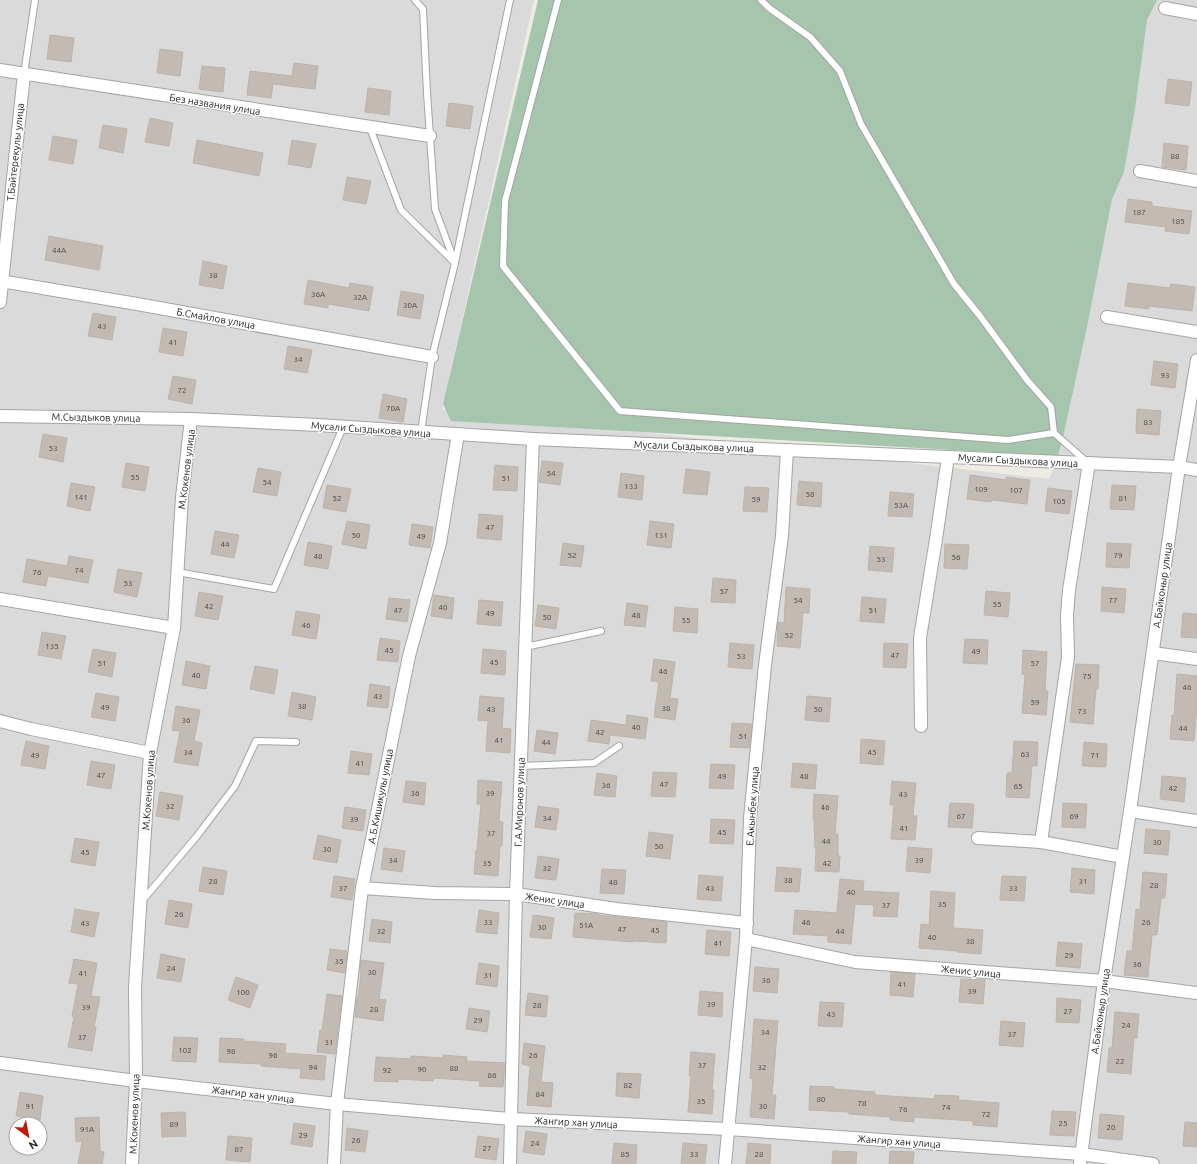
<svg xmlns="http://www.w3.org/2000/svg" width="1197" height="1164" font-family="Ubuntu,sans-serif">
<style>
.residential{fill:#dbdada;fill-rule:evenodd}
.cemetery{fill:#a6c5ad}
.building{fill:#c2bab3;stroke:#beb3a7}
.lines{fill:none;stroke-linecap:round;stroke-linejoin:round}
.lane-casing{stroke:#a4a4a4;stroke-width:8}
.street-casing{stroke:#a4a4a4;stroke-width:14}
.lane{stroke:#fff;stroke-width:6}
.street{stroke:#fff;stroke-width:12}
.labels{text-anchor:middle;stroke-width:3;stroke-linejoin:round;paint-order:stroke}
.number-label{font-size:8px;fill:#464442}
.street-label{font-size:10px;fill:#1d1d1d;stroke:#fff}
</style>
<rect width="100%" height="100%" fill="#eeebe3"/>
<!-- residential -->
<path class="residential" d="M0,0h534l-92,409 607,70 9,-23 87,-456h52v1164h-1197zM16,1124h24v24h-24z"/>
<!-- cemetery -->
<polygon class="cemetery" points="538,0 1157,0 1147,20 1135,108 1124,172 1112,199 1088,322 1064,433 1058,456 451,421 443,404"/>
<!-- building -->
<g class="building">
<polygon points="50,35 74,38 71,62 47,59"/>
<polygon points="160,49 183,52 180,76 157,73"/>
<polygon points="294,63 318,66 315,89 273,84 271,98 247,95 250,71 292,76"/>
<polygon points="202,66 225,68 223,92 199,89"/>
<polygon points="1168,79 1192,82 1189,106 1165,103"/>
<polygon points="368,88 391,91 389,115 365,112"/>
<polygon points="449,103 473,106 470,129 446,126"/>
<polygon points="150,118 173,123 169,146 145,142"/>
<polygon points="103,125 127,129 123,153 99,148"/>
<polygon points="53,136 77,140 73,164 49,160"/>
<polygon points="197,140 263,153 259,176 193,163"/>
<polygon points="292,140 316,144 311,168 288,164"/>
<polygon points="1164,143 1188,146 1186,170 1162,167"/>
<polygon points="347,177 371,181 366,204 343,200"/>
<polygon points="1128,199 1152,202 1152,206 1192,211 1189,234 1165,231 1166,227 1125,222"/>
<polygon points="49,236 103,246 99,270 45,260"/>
<polygon points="203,261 227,266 223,289 199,285"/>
<polygon points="308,280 349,288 350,283 373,287 369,311 328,304 328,308 304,304"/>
<polygon points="1128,283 1170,288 1171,284 1195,287 1192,311 1149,306 1149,309 1125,306"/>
<polygon points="401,291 424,295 420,319 397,315"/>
<polygon points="93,313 116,317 112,340 88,336"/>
<polygon points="163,328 187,332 183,356 159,352"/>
<polygon points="288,346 312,350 307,373 284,369"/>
<polygon points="1154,361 1178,364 1175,388 1151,385"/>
<polygon points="173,376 196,380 192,404 168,399"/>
<polygon points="383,394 407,399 403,422 379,418"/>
<polygon points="1137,409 1161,411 1159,435 1136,433"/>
<polygon points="43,434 67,438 63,462 39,457"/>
<polygon points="542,461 563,463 560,485 539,482"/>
<polygon points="126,463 149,467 145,491 122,487"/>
<polygon points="495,465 518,467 517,491 493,490"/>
<polygon points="258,468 281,472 277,496 253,492"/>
<polygon points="686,469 710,472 707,495 683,493"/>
<polygon points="621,473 644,476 642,500 618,497"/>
<polygon points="970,475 1006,480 1006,477 1030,480 1027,504 992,500 991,502 967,499"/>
<polygon points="799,481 822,483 821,507 797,505"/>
<polygon points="71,483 95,487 90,511 67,506"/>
<polygon points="327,485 351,489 346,512 323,508"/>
<polygon points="1112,485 1136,486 1134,510 1110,509"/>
<polygon points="745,487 769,488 767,512 743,511"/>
<polygon points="1048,488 1072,491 1069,514 1045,511"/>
<polygon points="890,492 914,494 912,517 888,516"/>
<polygon points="479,514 503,516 501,540 477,538"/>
<polygon points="347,521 370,525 366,549 342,544"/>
<polygon points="650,521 674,524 671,548 647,545"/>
<polygon points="412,524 433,527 430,548 409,545"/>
<polygon points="215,531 239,535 234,558 211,554"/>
<polygon points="308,542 332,546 328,569 304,565"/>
<polygon points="563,543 584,546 581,567 560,565"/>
<polygon points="1107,543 1131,544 1129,568 1106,567"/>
<polygon points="945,544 969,545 967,569 944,568"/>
<polygon points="870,546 894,548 892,572 868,570"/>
<polygon points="69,556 93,560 88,583 48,576 46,586 23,582 27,559 67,566"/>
<polygon points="118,569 142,573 137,597 114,592"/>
<polygon points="713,578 736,580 735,603 711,602"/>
<polygon points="786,587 810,589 809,613 803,613 800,648 777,646 778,622 784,623"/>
<polygon points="1102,587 1126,589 1124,613 1101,611"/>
<polygon points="986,591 1010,593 1008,617 984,615"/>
<polygon points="199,592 223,596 218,620 195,616"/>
<polygon points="434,595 454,598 452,619 431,616"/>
<polygon points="862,597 886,599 884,623 860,621"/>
<polygon points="389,598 410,600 407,622 386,619"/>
<polygon points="479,600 503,602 501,626 477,624"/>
<polygon points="627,603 648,606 645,627 624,625"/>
<polygon points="538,605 559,608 556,629 535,626"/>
<polygon points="675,607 698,609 697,633 673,631"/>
<polygon points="296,611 320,615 316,639 292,635"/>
<polygon points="1183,613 1197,614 1197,638 1181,637"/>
<polygon points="42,632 66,636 61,659 38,655"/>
<polygon points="380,638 400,641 398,662 377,660"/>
<polygon points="965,639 988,640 987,664 963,663"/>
<polygon points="730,643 754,645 752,669 728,667"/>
<polygon points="884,643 908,644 906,668 883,667"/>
<polygon points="93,649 116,653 112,677 88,672"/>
<polygon points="483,649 506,651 505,675 481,673"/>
<polygon points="1023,650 1047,652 1045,691 1048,691 1046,715 1022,713 1025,675 1022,674"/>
<polygon points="654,659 675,662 670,698 678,699 675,720 654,717 659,682 651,681"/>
<polygon points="186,661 210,666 206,689 182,685"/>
<polygon points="1076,664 1099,665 1098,689 1096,689 1093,724 1070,722"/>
<polygon points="255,666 278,670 274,694 250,689"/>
<polygon points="1177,674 1197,676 1197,705 1194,741 1170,739 1172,715 1174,716"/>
<polygon points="370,684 390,687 388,708 367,706"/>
<polygon points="292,692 316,697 312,720 288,716"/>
<polygon points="96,693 119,697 115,721 91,717"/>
<polygon points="480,696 504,698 502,728 511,729 510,753 486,751 488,721 478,720"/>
<polygon points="807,696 831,698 829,722 805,720"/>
<polygon points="176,706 200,710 194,741 202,743 198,766 174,762 180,731 172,730"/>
<polygon points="627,715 648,718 645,739 610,735 609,744 588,741 591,720 626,725"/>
<polygon points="732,723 752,724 749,748 730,747"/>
<polygon points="537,730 558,733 555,754 534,751"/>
<polygon points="861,739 885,741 883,765 860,763"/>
<polygon points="26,741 49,746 45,769 21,765"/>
<polygon points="1014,741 1038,742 1037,766 1032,766 1029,798 1006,797 1007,773 1012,773"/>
<polygon points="1084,742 1107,744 1106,767 1082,766"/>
<polygon points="351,751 372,754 369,775 348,773"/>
<polygon points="91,761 115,765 111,789 87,785"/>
<polygon points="793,763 817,765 815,789 791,787"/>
<polygon points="711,764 735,765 733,789 709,788"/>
<polygon points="653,772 677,773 675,797 651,796"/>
<polygon points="597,773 617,776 615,797 594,795"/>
<polygon points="1162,776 1186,778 1184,802 1160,799"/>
<polygon points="478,780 502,782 499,821 503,822 502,846 500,846 498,876 474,874 476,850 477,850 481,804 477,804"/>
<polygon points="406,781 426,783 424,805 403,802"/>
<polygon points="892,781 916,783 913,816 917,816 915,840 891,839 894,805 890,805"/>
<polygon points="160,792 183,796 179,820 156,816"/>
<polygon points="814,794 838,796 835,834 838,834 838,856 840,856 839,872 815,871 816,848 815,848 814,818 813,818"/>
<polygon points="950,803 974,804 972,828 948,827"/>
<polygon points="1063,803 1087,804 1085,828 1062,827"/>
<polygon points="538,806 559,809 556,830 535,827"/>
<polygon points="345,807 366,810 363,831 342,828"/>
<polygon points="711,819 735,820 733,844 710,843"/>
<polygon points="1146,829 1170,831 1168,855 1144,853"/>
<polygon points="649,832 673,835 670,859 646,856"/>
<polygon points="318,835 341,840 337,863 313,859"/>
<polygon points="75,838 99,842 95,866 71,862"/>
<polygon points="908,847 932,849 930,873 906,871"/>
<polygon points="384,848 405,851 402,872 381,869"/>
<polygon points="538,856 559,859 556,880 535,878"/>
<polygon points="203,867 227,871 223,895 199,891"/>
<polygon points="777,867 801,869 799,892 775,891"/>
<polygon points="1072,868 1095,870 1094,894 1070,892"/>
<polygon points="602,869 626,870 624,894 600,893"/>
<polygon points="1143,872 1167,874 1165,898 1161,898 1157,935 1152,935 1148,977 1124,975 1127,951 1132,951 1136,909 1140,910"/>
<polygon points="699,875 723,877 721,901 697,899"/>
<polygon points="334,876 355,879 352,900 331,897"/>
<polygon points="1002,876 1026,877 1024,901 1000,900"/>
<polygon points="840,879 864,881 863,891 899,893 897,917 873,916 874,905 855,904 851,944 828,942 828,936 793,934 795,910 837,913"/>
<polygon points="931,891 955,893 953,928 983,930 981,954 957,952 957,951 919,948 921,924 929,925"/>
<polygon points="169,900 192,904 188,928 165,924"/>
<polygon points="75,909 99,913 94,937 71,932"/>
<polygon points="479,910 499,913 497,934 476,932"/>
<polygon points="575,913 598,914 598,915 667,922 666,943 633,941 633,942 573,937"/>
<polygon points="533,915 554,918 551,939 530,937"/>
<polygon points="372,919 392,922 390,943 369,941"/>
<polygon points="707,930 731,932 729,956 705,954"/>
<polygon points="1058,942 1082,944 1080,968 1056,966"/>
<polygon points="330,949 347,951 345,973 327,970"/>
<polygon points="161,954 185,959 181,982 157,978"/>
<polygon points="74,959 97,963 91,996 100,997 94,1027 96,1027 92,1051 68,1047 74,1017 72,1016 78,984 69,983"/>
<polygon points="361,960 384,963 379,999 386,1000 383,1021 355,1017 357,997 358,998 361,975 360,974"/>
<polygon points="479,963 499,966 497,987 476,984"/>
<polygon points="755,967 779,969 777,993 753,991"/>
<polygon points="891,972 915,974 913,997 890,995"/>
<polygon points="236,977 258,985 250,1008 228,1000"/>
<polygon points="961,979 985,980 983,1004 959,1002"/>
<polygon points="700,991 723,993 722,1017 698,1015"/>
<polygon points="528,993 548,996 546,1017 525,1015"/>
<polygon points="327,994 342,996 335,1054 317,1052 320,1030 322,1031"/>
<polygon points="1057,998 1081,1000 1079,1023 1056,1022"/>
<polygon points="820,1002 844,1003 842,1027 818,1026"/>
<polygon points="469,1008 490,1011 487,1032 466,1029"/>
<polygon points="1115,1012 1139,1014 1137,1038 1134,1038 1131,1074 1107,1072 1109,1048 1112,1048"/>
<polygon points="754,1019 778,1021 772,1095 776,1095 774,1119 750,1117 753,1079 750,1078"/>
<polygon points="1001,1021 1025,1023 1023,1047 999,1045"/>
<polygon points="174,1037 198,1038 196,1062 172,1061"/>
<polygon points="220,1038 244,1039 244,1041 286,1044 285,1053 326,1056 324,1080 300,1078 301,1069 261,1066 261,1064 219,1062"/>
<polygon points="524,1043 545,1046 541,1082 553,1083 551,1107 527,1105 530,1066 522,1064"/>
<polygon points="691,1052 715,1054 712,1090 714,1090 712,1114 688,1112 691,1076 689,1076"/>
<polygon points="443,1055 467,1057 466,1061 505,1063 503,1087 479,1086 480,1081 434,1078 433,1081 398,1079 398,1082 374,1081 376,1057 411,1059 411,1056 443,1058"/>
<polygon points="617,1073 641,1074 639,1098 616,1096"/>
<polygon points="810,1086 834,1087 834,1089 875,1092 875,1095 934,1099 935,1095 959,1096 958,1100 999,1103 997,1127 973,1125 973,1121 914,1117 914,1122 890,1120 890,1117 849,1114 849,1112 809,1110"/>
<polygon points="20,1092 43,1096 40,1120 16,1116"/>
<polygon points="1052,1111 1076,1112 1074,1136 1050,1135"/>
<polygon points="185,1112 186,1136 162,1137 161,1113"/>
<polygon points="1100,1114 1124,1116 1122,1140 1098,1138"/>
<polygon points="99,1117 100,1151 104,1152 102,1164 78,1164 82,1141 76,1142 75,1118"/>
<polygon points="1185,1122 1197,1123 1197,1147 1183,1146"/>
<polygon points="294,1123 315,1126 312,1147 291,1144"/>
<polygon points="347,1128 368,1131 365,1152 345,1150"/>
<polygon points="526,1131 547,1134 544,1155 523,1152"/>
<polygon points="228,1136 252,1138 250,1162 226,1160"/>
<polygon points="478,1136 499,1139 496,1160 475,1157"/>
<polygon points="614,1143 637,1145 636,1164 612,1164"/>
<polygon points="683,1143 707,1145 705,1164 681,1164"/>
<polygon points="748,1143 771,1145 770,1164 746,1164"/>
<polygon points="833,1151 857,1152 856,1164 832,1164"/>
<polygon points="890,1151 914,1152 913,1164 889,1164"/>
</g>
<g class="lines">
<defs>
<g id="lane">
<polyline points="558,0 505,201 503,266 620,411 1008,440 1054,433"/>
<polyline points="761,0 769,8 810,37 840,71 861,124 954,284 980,316 1027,380 1051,407 1054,433 1087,462"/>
<polyline points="24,74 35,0"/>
<polyline points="370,128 401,210 455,263 435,209 427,93 423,9 415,0"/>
<polyline points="421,432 432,357 455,263 510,0"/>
<polyline points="177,572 274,589 343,427"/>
<polyline points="525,647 601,631"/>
<polyline points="521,766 594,763 619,746"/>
<polyline points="142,901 197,836 235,786 256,741 296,742"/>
</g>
<g id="street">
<polyline points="1165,8 1197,14"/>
<polyline points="0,70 430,136"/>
<polyline points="1140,171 1197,181"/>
<polyline points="0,281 137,304 432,357"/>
<polyline points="0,302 24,74"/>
<polyline points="1107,317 1197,332"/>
<polyline points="0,416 191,419 319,425 533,439 1179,467 1197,470"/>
<polyline points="0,599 174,628"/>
<polyline points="1153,653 1197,659"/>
<polyline points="0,721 31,729 150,753"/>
<polyline points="921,726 920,638 936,539 948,457"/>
<polyline points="1130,811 1197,821"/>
<polyline points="978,838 1041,842 1123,857"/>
<polyline points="1041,842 1068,657 1067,615 1069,590 1089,463"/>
<polyline points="362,888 435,893 516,894 616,909 747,923"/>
<polyline points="746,939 855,962 1104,981 1197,993"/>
<polyline points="0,1063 136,1081 337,1104 511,1119 728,1129 1081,1154 1153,1164"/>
<polyline points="132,1164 136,1081 135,987 150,753 174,628 182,497 191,419"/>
<polyline points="334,1164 337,1104 362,888 409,656 440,543 458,434"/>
<polyline points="510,1164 516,894 533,439"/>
<polyline points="725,1164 746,939 750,818 765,665 782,536 787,450"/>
<polyline points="1080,1164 1104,981 1130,811 1179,467 1197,360"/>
</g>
</defs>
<!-- lane casing -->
<use href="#lane" class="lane-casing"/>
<!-- street casing -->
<use href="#street" class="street-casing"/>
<!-- lane -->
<use href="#lane" class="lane"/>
<!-- street -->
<use href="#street" class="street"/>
</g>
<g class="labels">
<!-- number labels -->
<g class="number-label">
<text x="1175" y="159">88</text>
<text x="1139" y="215">187</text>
<text x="1178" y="224">185</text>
<text x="59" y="253">44А</text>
<text x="213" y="278">38</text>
<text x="318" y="297">36А</text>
<text x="360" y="300">32А</text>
<text x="410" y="308">30А</text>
<text x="102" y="329">43</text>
<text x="173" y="345">41</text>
<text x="298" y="362">34</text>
<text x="1165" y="378">93</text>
<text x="182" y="393">72</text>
<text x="393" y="411">70А</text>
<text x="1148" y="425">83</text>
<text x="53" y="451">53</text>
<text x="551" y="476">54</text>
<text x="135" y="480">55</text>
<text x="506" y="481">51</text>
<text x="267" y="485">54</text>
<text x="631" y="489">133</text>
<text x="981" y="492">109</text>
<text x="1016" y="493">107</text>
<text x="810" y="497">58</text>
<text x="81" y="500">141</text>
<text x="337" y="501">52</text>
<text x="1123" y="501">81</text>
<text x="756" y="502">59</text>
<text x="1059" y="504">105</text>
<text x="901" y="508">53А</text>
<text x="490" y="530">47</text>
<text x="356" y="538">50</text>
<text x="661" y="538">131</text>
<text x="421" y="539">49</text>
<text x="225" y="547">44</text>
<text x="572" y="558">52</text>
<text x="1118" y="558">79</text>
<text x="318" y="559">48</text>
<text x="956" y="560">56</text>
<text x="881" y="562">53</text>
<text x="79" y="573">74</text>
<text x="37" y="575">76</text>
<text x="128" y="586">53</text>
<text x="724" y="594">57</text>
<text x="798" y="603">54</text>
<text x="1113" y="603">77</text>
<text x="997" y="607">55</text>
<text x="209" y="609">42</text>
<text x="443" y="610">40</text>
<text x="398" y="613">47</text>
<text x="873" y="613">51</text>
<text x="490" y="616">49</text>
<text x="636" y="618">48</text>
<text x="547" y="620">50</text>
<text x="686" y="623">55</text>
<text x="306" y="628">46</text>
<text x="789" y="638">52</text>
<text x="52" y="649">135</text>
<text x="389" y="653">45</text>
<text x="976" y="654">49</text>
<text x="895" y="658">47</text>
<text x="741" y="659">53</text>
<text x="494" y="665">45</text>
<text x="102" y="666">51</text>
<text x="1035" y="666">57</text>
<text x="663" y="674">46</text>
<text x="196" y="678">40</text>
<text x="1087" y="679">75</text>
<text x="1187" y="690">46</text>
<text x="378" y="699">43</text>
<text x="1035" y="705">59</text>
<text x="302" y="709">38</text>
<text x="105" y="710">49</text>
<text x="666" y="711">38</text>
<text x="491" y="712">43</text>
<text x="818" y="712">50</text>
<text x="1082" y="714">73</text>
<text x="186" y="723">36</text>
<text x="636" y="730">40</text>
<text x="1183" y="731">44</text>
<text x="600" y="735">42</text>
<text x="743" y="739">51</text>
<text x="499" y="743">41</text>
<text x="546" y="745">44</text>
<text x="188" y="755">34</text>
<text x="872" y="755">45</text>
<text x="1025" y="757">63</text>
<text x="35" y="758">49</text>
<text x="1095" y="758">71</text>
<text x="360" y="766">41</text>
<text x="101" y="778">47</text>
<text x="722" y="779">49</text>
<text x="804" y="779">48</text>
<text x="664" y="787">47</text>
<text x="606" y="788">36</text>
<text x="1018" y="789">65</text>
<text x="1173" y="791">42</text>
<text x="415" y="796">36</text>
<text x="490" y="796">39</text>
<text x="903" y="797">43</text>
<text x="170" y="809">32</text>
<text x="825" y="810">46</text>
<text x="961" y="819">67</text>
<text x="1074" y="819">69</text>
<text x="547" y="821">34</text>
<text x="354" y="822">39</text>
<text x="904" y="831">41</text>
<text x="722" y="835">45</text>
<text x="491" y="836">37</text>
<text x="826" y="844">44</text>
<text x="1157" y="845">30</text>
<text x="659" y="849">50</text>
<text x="327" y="852">30</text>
<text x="85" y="855">45</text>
<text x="393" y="863">34</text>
<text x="919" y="863">39</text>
<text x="487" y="866">35</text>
<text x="827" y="866">42</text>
<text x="547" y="871">32</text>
<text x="788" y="883">38</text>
<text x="213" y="884">28</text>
<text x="1083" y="884">31</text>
<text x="613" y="885">48</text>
<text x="1154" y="888">28</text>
<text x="343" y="891">37</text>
<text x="710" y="891">43</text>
<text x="1013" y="891">33</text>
<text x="851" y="895">40</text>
<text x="942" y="907">35</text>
<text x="886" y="908">37</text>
<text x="179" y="917">26</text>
<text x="488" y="925">33</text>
<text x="806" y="925">46</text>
<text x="1146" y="925">26</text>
<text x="85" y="926">43</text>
<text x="586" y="928">51А</text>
<text x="542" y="930">30</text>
<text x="622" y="932">47</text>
<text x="655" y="933">45</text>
<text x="381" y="934">32</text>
<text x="840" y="934">44</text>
<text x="932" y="940">40</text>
<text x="970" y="944">38</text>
<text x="718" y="946">41</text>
<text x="1069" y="958">29</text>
<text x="339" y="964">35</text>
<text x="1137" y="967">36</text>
<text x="171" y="971">24</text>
<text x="372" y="975">30</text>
<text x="83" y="976">41</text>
<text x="488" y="978">31</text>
<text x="766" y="983">36</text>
<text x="902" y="987">41</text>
<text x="972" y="994">39</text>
<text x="243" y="995">100</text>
<text x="711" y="1007">39</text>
<text x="537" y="1008">28</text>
<text x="86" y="1010">39</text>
<text x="374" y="1012">28</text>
<text x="1068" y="1014">27</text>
<text x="831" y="1017">43</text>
<text x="478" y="1023">29</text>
<text x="1126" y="1028">24</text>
<text x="765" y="1035">34</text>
<text x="1012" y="1037">37</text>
<text x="82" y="1040">37</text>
<text x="329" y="1045">31</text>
<text x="185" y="1053">102</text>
<text x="231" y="1054">98</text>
<text x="273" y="1058">96</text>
<text x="533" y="1058">26</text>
<text x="1120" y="1064">22</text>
<text x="702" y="1068">37</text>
<text x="313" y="1070">94</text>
<text x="762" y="1070">32</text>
<text x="454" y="1071">88</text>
<text x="422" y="1072">90</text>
<text x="387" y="1073">92</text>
<text x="492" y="1078">86</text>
<text x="628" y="1088">82</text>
<text x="540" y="1097">84</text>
<text x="821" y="1102">80</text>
<text x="701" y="1104">35</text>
<text x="862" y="1106">78</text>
<text x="30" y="1109">91</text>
<text x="763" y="1109">30</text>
<text x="946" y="1110">74</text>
<text x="903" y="1112">76</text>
<text x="986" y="1117">72</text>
<text x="1063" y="1126">25</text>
<text x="174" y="1127">89</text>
<text x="1111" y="1130">20</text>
<text x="87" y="1132">91А</text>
<text x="303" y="1138">29</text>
<text x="356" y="1143">26</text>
<text x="535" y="1146">24</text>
<text x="487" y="1151">27</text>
<text x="239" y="1152">87</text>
<text x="625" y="1157">85</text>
<text x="694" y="1157">33</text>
<text x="759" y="1157">28</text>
</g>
<!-- street labels -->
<g class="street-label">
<text transform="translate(215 104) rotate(9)" y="4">Без названия улица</text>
<text transform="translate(15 152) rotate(-84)" y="4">Т.Байтерекулы улица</text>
<text transform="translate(216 318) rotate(10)" y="4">Б.Смайлов улица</text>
<text transform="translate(96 417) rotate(1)" y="4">М.Сыздыков улица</text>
<text transform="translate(371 429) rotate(4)" y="4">Мусали Сыздыкова улица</text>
<text transform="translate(694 446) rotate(2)" y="4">Мусали Сыздыкова улица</text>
<text transform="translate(1018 460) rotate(3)" y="4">Мусали Сыздыкова улица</text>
<text transform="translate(186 469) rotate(-83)" y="4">М.Кокенов улица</text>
<text transform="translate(1162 585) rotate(-82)" y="4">А.Байконыр улица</text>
<text transform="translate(148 790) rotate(-86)" y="4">М.Кокенов улица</text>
<text transform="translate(380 796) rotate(-79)" y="4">А.Б.Кишикулы улица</text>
<text transform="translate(519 802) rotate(-88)" y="4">Г.А.Миронов улица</text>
<text transform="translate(752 806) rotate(-86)" y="4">Е.Акынбек улица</text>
<text transform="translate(555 900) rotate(8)" y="4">Женис улица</text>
<text transform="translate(971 971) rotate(5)" y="4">Женис улица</text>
<text transform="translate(1100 1011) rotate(-82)" y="4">А.Байконыр улица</text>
<text transform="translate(253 1094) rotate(7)" y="4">Жангир хан улица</text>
<text transform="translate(134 1114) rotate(-88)" y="4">М.Кокенов улица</text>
<text transform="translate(576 1122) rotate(3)" y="4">Жангир хан улица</text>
<text transform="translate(899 1141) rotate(4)" y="4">Жангир хан улица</text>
</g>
</g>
<!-- north arrow -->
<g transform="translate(28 1136) rotate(148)"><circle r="19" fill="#ffffff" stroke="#a5a5a5"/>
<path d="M0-3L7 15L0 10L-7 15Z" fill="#bf190b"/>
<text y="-6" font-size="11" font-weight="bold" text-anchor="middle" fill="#1d1d1d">N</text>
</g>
</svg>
